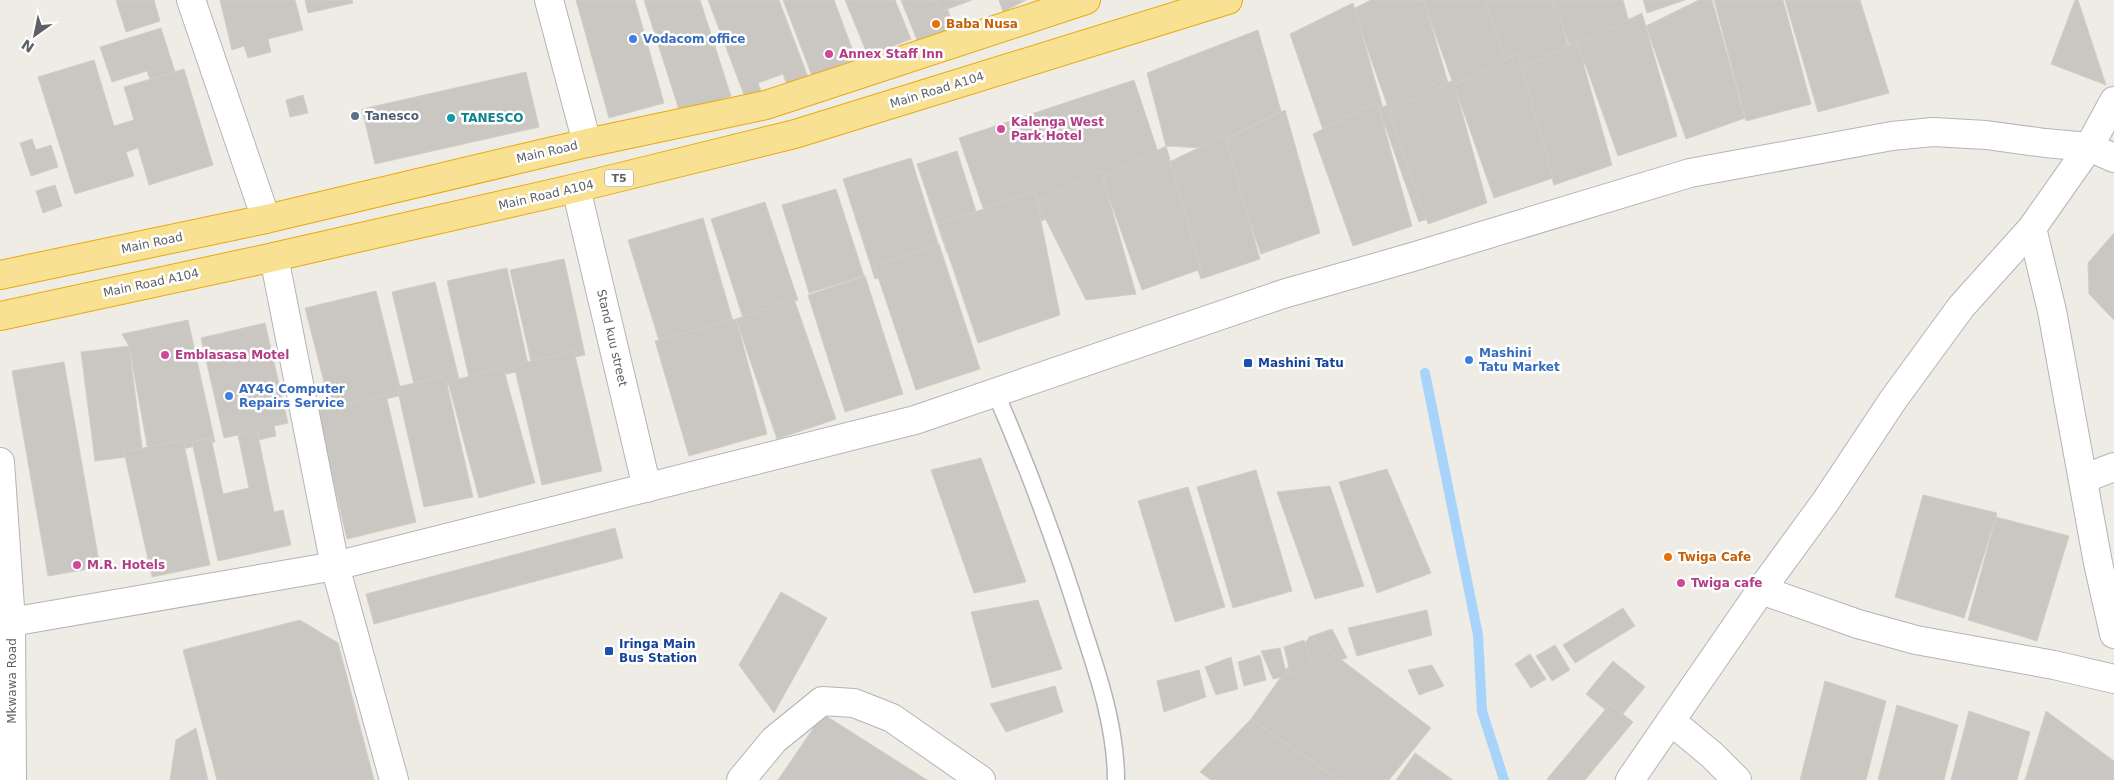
<svg xmlns="http://www.w3.org/2000/svg" width="2114" height="780" font-family="'DejaVu Sans',sans-serif">
<style>
.lines{fill:none;stroke-linecap:round;stroke-linejoin:round}
.stream{stroke:#a8d4fb;stroke-width:10}
.building{fill:#cac7c2;stroke:#d3cec3}
.lane-casing{stroke:#b2b5b9;stroke-width:19}
.street-casing{stroke:#b2b5b9;stroke-width:30}
.secondary-casing{stroke:#b1b4b9;stroke-width:30}
.highway-casing{stroke:#e8aa0b;stroke-width:30}
.lane{stroke:#fff;stroke-width:16}
.street{stroke:#fff;stroke-width:28}
.secondary{stroke:#fff;stroke-width:28}
.highway{stroke:#f8e192;stroke-width:28}
.food-dot{fill:#e8710a;stroke:#fff;stroke-width:2}
.shop-dot{fill:#3f7fe0;stroke:#fff;stroke-width:2}
.hotel-dot{fill:#d1479c;stroke:#fff;stroke-width:2}
.service-dot{fill:#5c6f8a;stroke:#fff;stroke-width:2}
.culture-dot{fill:#0f9aa8;stroke:#fff;stroke-width:2}
.transit-dot{fill:#1a4fb4;stroke:#fff;stroke-width:2}
.labels{text-anchor:middle;stroke-width:5;stroke-linejoin:round;paint-order:stroke}
.shield{fill:#fff;stroke:#8e9092;stroke-width:1}
.shield-label{font-size:11px;font-weight:bold;fill:#5d6064}
.food-label{font-size:12px;font-weight:bold;fill:#c56008;stroke:#fff;text-anchor:start}
.shop-label{font-size:12px;font-weight:bold;fill:#366cbe;stroke:#fff;text-anchor:start}
.hotel-label{font-size:12px;font-weight:bold;fill:#b23c85;stroke:#fff;text-anchor:start}
.street-label{font-size:12px;fill:#5d6064;stroke:#fff}
.service-label{font-size:12px;font-weight:bold;fill:#4e5e75;stroke:#fff;text-anchor:start}
.culture-label{font-size:12px;font-weight:bold;fill:#0d838f;stroke:#fff;text-anchor:start}
.transit-label{font-size:12px;font-weight:bold;fill:#164399;stroke:#fff;text-anchor:start}
</style>
<rect width="100%" height="100%" fill="#eeece5"/>
<g class="lines">
<!-- stream -->
<polyline class="stream" points="1425,373 1478,635 1482,711 1504,780"/>
</g>
<!-- building -->
<g class="building">
<polygon points="116,0 154,0 160,21 126,32"/>
<polygon points="220,0 295,0 303,30 268,39 271,52 248,58 244,46 232,50"/>
<polygon points="305,0 352,0 353,3 308,13"/>
<polygon points="576,0 635,0 664,103 609,118"/>
<polygon points="644,0 700,0 731,96 680,113"/>
<polygon points="708,0 779,0 808,77 787,85 783,74 758,83 762,94 746,100"/>
<polygon points="783,0 834,0 856,59 812,76"/>
<polygon points="845,0 895,0 911,39 868,56"/>
<polygon points="901,0 944,0 956,31 919,45"/>
<polygon points="935,0 972,0 940,12"/>
<polygon points="999,0 1026,0 1003,12"/>
<polygon points="1371,0 1424,0 1453,100 1393,121 1353,9"/>
<polygon points="1423,0 1496,0 1519,83 1460,103"/>
<polygon points="1484,0 1555,0 1575,70 1516,91"/>
<polygon points="1553,0 1623,0 1636,47 1577,67"/>
<polygon points="1643,0 1685,0 1647,13"/>
<polygon points="1699,0 1712,0 1745,118 1686,139 1646,26"/>
<polygon points="1714,0 1783,0 1811,104 1746,121"/>
<polygon points="1785,0 1860,0 1889,93 1818,112"/>
<polygon points="2075,0 2078,0 2106,85 2051,64"/>
<polygon points="1353,3 1388,126 1329,147 1290,34"/>
<polygon points="1642,13 1677,136 1618,156 1578,44"/>
<polygon points="161,28 175,72 150,79 147,71 112,82 100,47"/>
<polygon points="1258,30 1293,153 1166,146 1147,73"/>
<polygon points="1577,41 1612,165 1554,185 1513,73"/>
<polygon points="1518,54 1553,178 1494,198 1454,85"/>
<polygon points="94,60 114,126 134,120 124,87 184,69 213,165 149,185 138,148 126,152 134,176 75,194 38,77"/>
<polygon points="526,72 539,127 375,164 362,109"/>
<polygon points="1443,78 1477,201 1419,222 1379,109"/>
<polygon points="1134,80 1167,179 993,237 959,138"/>
<polygon points="1453,80 1487,203 1428,224 1389,111"/>
<polygon points="303,95 308,113 290,117 286,100"/>
<polygon points="1377,102 1412,226 1353,246 1313,134"/>
<polygon points="1285,110 1320,233 1261,254 1221,141"/>
<polygon points="1225,135 1260,259 1201,279 1161,166"/>
<polygon points="32,139 36,150 51,145 58,167 31,176 20,143"/>
<polygon points="1166,146 1201,269 1142,290 1102,178"/>
<polygon points="957,151 985,240 947,253 917,164"/>
<polygon points="911,158 943,259 875,279 843,179"/>
<polygon points="1101,171 1136,294 1086,300 1037,202"/>
<polygon points="55,185 62,206 43,213 36,191"/>
<polygon points="836,189 864,276 809,293 782,205"/>
<polygon points="1035,192 1060,315 978,343 938,224"/>
<polygon points="765,202 798,300 743,318 711,219"/>
<polygon points="703,218 734,325 661,347 628,240"/>
<polygon points="2114,233 2114,320 2089,294 2088,263"/>
<polygon points="939,244 980,369 916,390 874,265"/>
<polygon points="564,259 585,355 532,366 510,270"/>
<polygon points="507,268 529,369 470,382 447,281"/>
<polygon points="865,276 903,394 845,412 808,295"/>
<polygon points="435,282 460,383 416,393 392,292"/>
<polygon points="376,291 402,395 332,413 305,308"/>
<polygon points="794,299 836,419 777,439 736,319"/>
<polygon points="736,319 767,434 689,456 655,341"/>
<polygon points="188,320 215,442 149,456 129,346 122,334"/>
<polygon points="265,323 288,423 274,426 276,436 241,444 238,435 224,438 201,338"/>
<polygon points="129,346 143,455 95,461 81,352"/>
<polygon points="574,351 602,471 542,485 514,365"/>
<polygon points="64,362 100,567 48,576 12,371"/>
<polygon points="503,367 535,483 479,498 448,382"/>
<polygon points="445,376 473,497 424,507 397,387"/>
<polygon points="386,395 416,522 347,539 317,411"/>
<polygon points="257,431 274,512 283,510 291,545 218,561 192,442 211,438 223,494 249,488 238,435"/>
<polygon points="183,440 210,565 152,577 124,452"/>
<polygon points="981,458 1026,582 974,593 931,470"/>
<polygon points="1387,469 1431,573 1377,593 1339,482"/>
<polygon points="1256,470 1292,591 1233,608 1197,487"/>
<polygon points="1330,486 1364,586 1315,599 1277,492"/>
<polygon points="1188,487 1225,607 1175,622 1138,501"/>
<polygon points="1923,495 1997,513 1964,618 1895,597"/>
<polygon points="1996,517 2069,536 2037,641 1968,620"/>
<polygon points="615,528 623,558 374,624 366,594"/>
<polygon points="781,592 827,618 774,713 739,665"/>
<polygon points="1038,600 1062,669 992,688 971,612"/>
<polygon points="1623,608 1635,626 1575,663 1563,645"/>
<polygon points="1427,610 1432,635 1357,656 1348,628"/>
<polygon points="300,620 338,643 374,780 217,780 183,650"/>
<polygon points="1332,629 1347,658 1321,665 1309,637"/>
<polygon points="1310,636 1431,728 1389,780 1339,780 1251,719"/>
<polygon points="1304,640 1314,667 1291,675 1284,647"/>
<polygon points="1555,645 1570,670 1552,681 1536,656"/>
<polygon points="1280,648 1287,676 1273,679 1261,651"/>
<polygon points="1530,654 1546,679 1531,688 1515,664"/>
<polygon points="1260,655 1266,680 1244,686 1238,662"/>
<polygon points="1231,657 1238,689 1216,695 1205,667"/>
<polygon points="1613,661 1645,687 1618,720 1586,694"/>
<polygon points="1432,665 1444,686 1419,695 1408,670"/>
<polygon points="1199,670 1206,697 1164,712 1157,681"/>
<polygon points="1825,681 1886,701 1866,780 1800,780"/>
<polygon points="1055,686 1063,712 1006,732 990,704"/>
<polygon points="1610,704 1633,722 1585,780 1549,780 1547,779"/>
<polygon points="1897,705 1958,725 1944,780 1878,780"/>
<polygon points="1969,711 2030,732 2017,780 1951,780"/>
<polygon points="2046,711 2114,761 2114,780 2025,780"/>
<polygon points="823,714 927,780 778,780"/>
<polygon points="1251,719 1339,780 1211,780 1200,772"/>
<polygon points="196,728 208,780 170,780 176,740"/>
<polygon points="1415,753 1453,780 1396,780"/>
</g>
<g class="lines">
<defs>
<path id="lane" d="M996,394c34,78 62,154 87,235 16,48 33,100 33,151"/>
<g id="street">
<polyline points="191,0 266,219"/>
<polyline points="549,0 587,143"/>
<polyline points="576,188 647,488"/>
<polyline points="274,257 335,566 394,780"/>
<polyline points="2083,479 2114,467"/>
<polyline points="11,622 335,566 915,420 1283,294 1409,258 1690,173 1892,136 1933,132 1986,135 2045,143 2089,147 2114,158"/>
<polyline points="1671,721 1712,755 1737,780"/>
</g>
<g id="secondary">
<polyline points="2032,228 2052,311 2098,563 2114,634"/>
<polyline points="0,462 11,622 12,780"/>
<polyline points="1761,590 1858,624 1916,640 2054,665 2114,679"/>
<polyline points="741,780 774,740 822,701 854,703 892,718 981,780"/>
<polyline points="1630,780 1761,590 1826,501 1893,400 1961,307 2032,228 2089,147 2114,101"/>
</g>
<g id="highway">
<polyline points="0,275 266,219 587,143 766,105 1086,0"/>
<polyline points="0,316 274,257 576,188 795,134 1228,0"/>
</g>
</defs>
<!-- lane casing -->
<use href="#lane" class="lane-casing"/>
<!-- street casing -->
<use href="#street" class="street-casing"/>
<!-- secondary casing -->
<use href="#secondary" class="secondary-casing"/>
<!-- highway casing -->
<use href="#highway" class="highway-casing"/>
<!-- lane -->
<use href="#lane" class="lane"/>
<!-- street -->
<use href="#street" class="street"/>
<!-- secondary -->
<use href="#secondary" class="secondary"/>
<!-- highway -->
<use href="#highway" class="highway"/>
</g>
<!-- markers -->
<g class="food-dot">
<circle cx="936" cy="24" r="5"/>
<circle cx="1668" cy="557" r="5"/>
</g>
<g class="shop-dot">
<circle cx="633" cy="39" r="5"/>
<circle cx="1469" cy="360" r="5"/>
<circle cx="229" cy="396" r="5"/>
</g>
<g class="hotel-dot">
<circle cx="829" cy="54" r="5"/>
<circle cx="1001" cy="129" r="5"/>
<circle cx="165" cy="355" r="5"/>
<circle cx="77" cy="565" r="5"/>
<circle cx="1681" cy="583" r="5"/>
</g>
<circle class="service-dot" cx="355" cy="116" r="5"/>
<circle class="culture-dot" cx="451" cy="118" r="5"/>
<g class="transit-dot">
<rect x="1243" y="358" width="10" height="10" rx="2.5"/>
<rect x="604" y="646" width="10" height="10" rx="2.5"/>
</g>
<g class="labels">
<!-- shield labels -->
<rect class="shield" x="605" y="169.5" width="28" height="17" rx="4"/>
<g class="shield-label">
<text x="619" y="182">T5</text>
</g>
<!-- food labels -->
<g class="food-label">
<text x="946" y="28">Baba Nusa</text>
<text x="1678" y="561">Twiga Cafe</text>
</g>
<!-- shop labels -->
<g class="shop-label">
<text x="643" y="43">Vodacom office</text>
<text x="1479" y="357">Mashini<tspan x="1479" dy="14">Tatu Market</tspan></text>
<text x="239" y="393">AY4G Computer<tspan x="239" dy="14">Repairs Service</tspan></text>
</g>
<!-- hotel labels -->
<g class="hotel-label">
<text x="839" y="58">Annex Staff Inn</text>
<text x="1011" y="126">Kalenga West<tspan x="1011" dy="14">Park Hotel</tspan></text>
<text x="175" y="359">Emblasasa Motel</text>
<text x="87" y="569">M.R. Hotels</text>
<text x="1691" y="587">Twiga cafe</text>
</g>
<!-- street labels -->
<g class="street-label">
<text transform="translate(937 90) rotate(-17)" y="4">Main Road A104</text>
<text transform="translate(547 152) rotate(-13)" y="4">Main Road</text>
<text transform="translate(546 195) rotate(-13)" y="4">Main Road A104</text>
<text transform="translate(152 243) rotate(-12)" y="4">Main Road</text>
<text transform="translate(151 283) rotate(-12)" y="4">Main Road A104</text>
<text transform="translate(612 338) rotate(77)" y="4">Stand kuu street</text>
<text transform="translate(12 681) rotate(-90)" y="4">Mkwawa Road</text>
</g>
<!-- service labels -->
<g class="service-label">
<text x="365" y="120">Tanesco</text>
</g>
<!-- culture labels -->
<g class="culture-label">
<text x="461" y="122">TANESCO</text>
</g>
<!-- transit labels -->
<g class="transit-label">
<text x="1258" y="367">Mashini Tatu</text>
<text x="619" y="648">Iringa Main<tspan x="619" dy="14">Bus Station</tspan></text>
</g>
</g>
<!-- north arrow -->
<g transform="translate(35 35) rotate(213)" stroke="#ffffff" stroke-width="4" paint-order="stroke">
<path d="M0-4L9 19L0 12L-9 19Z" fill="#5d6064"/>
<text y="-8" font-size="14" font-weight="bold" text-anchor="middle" fill="#5d6064">N</text>
</g>
</svg>
